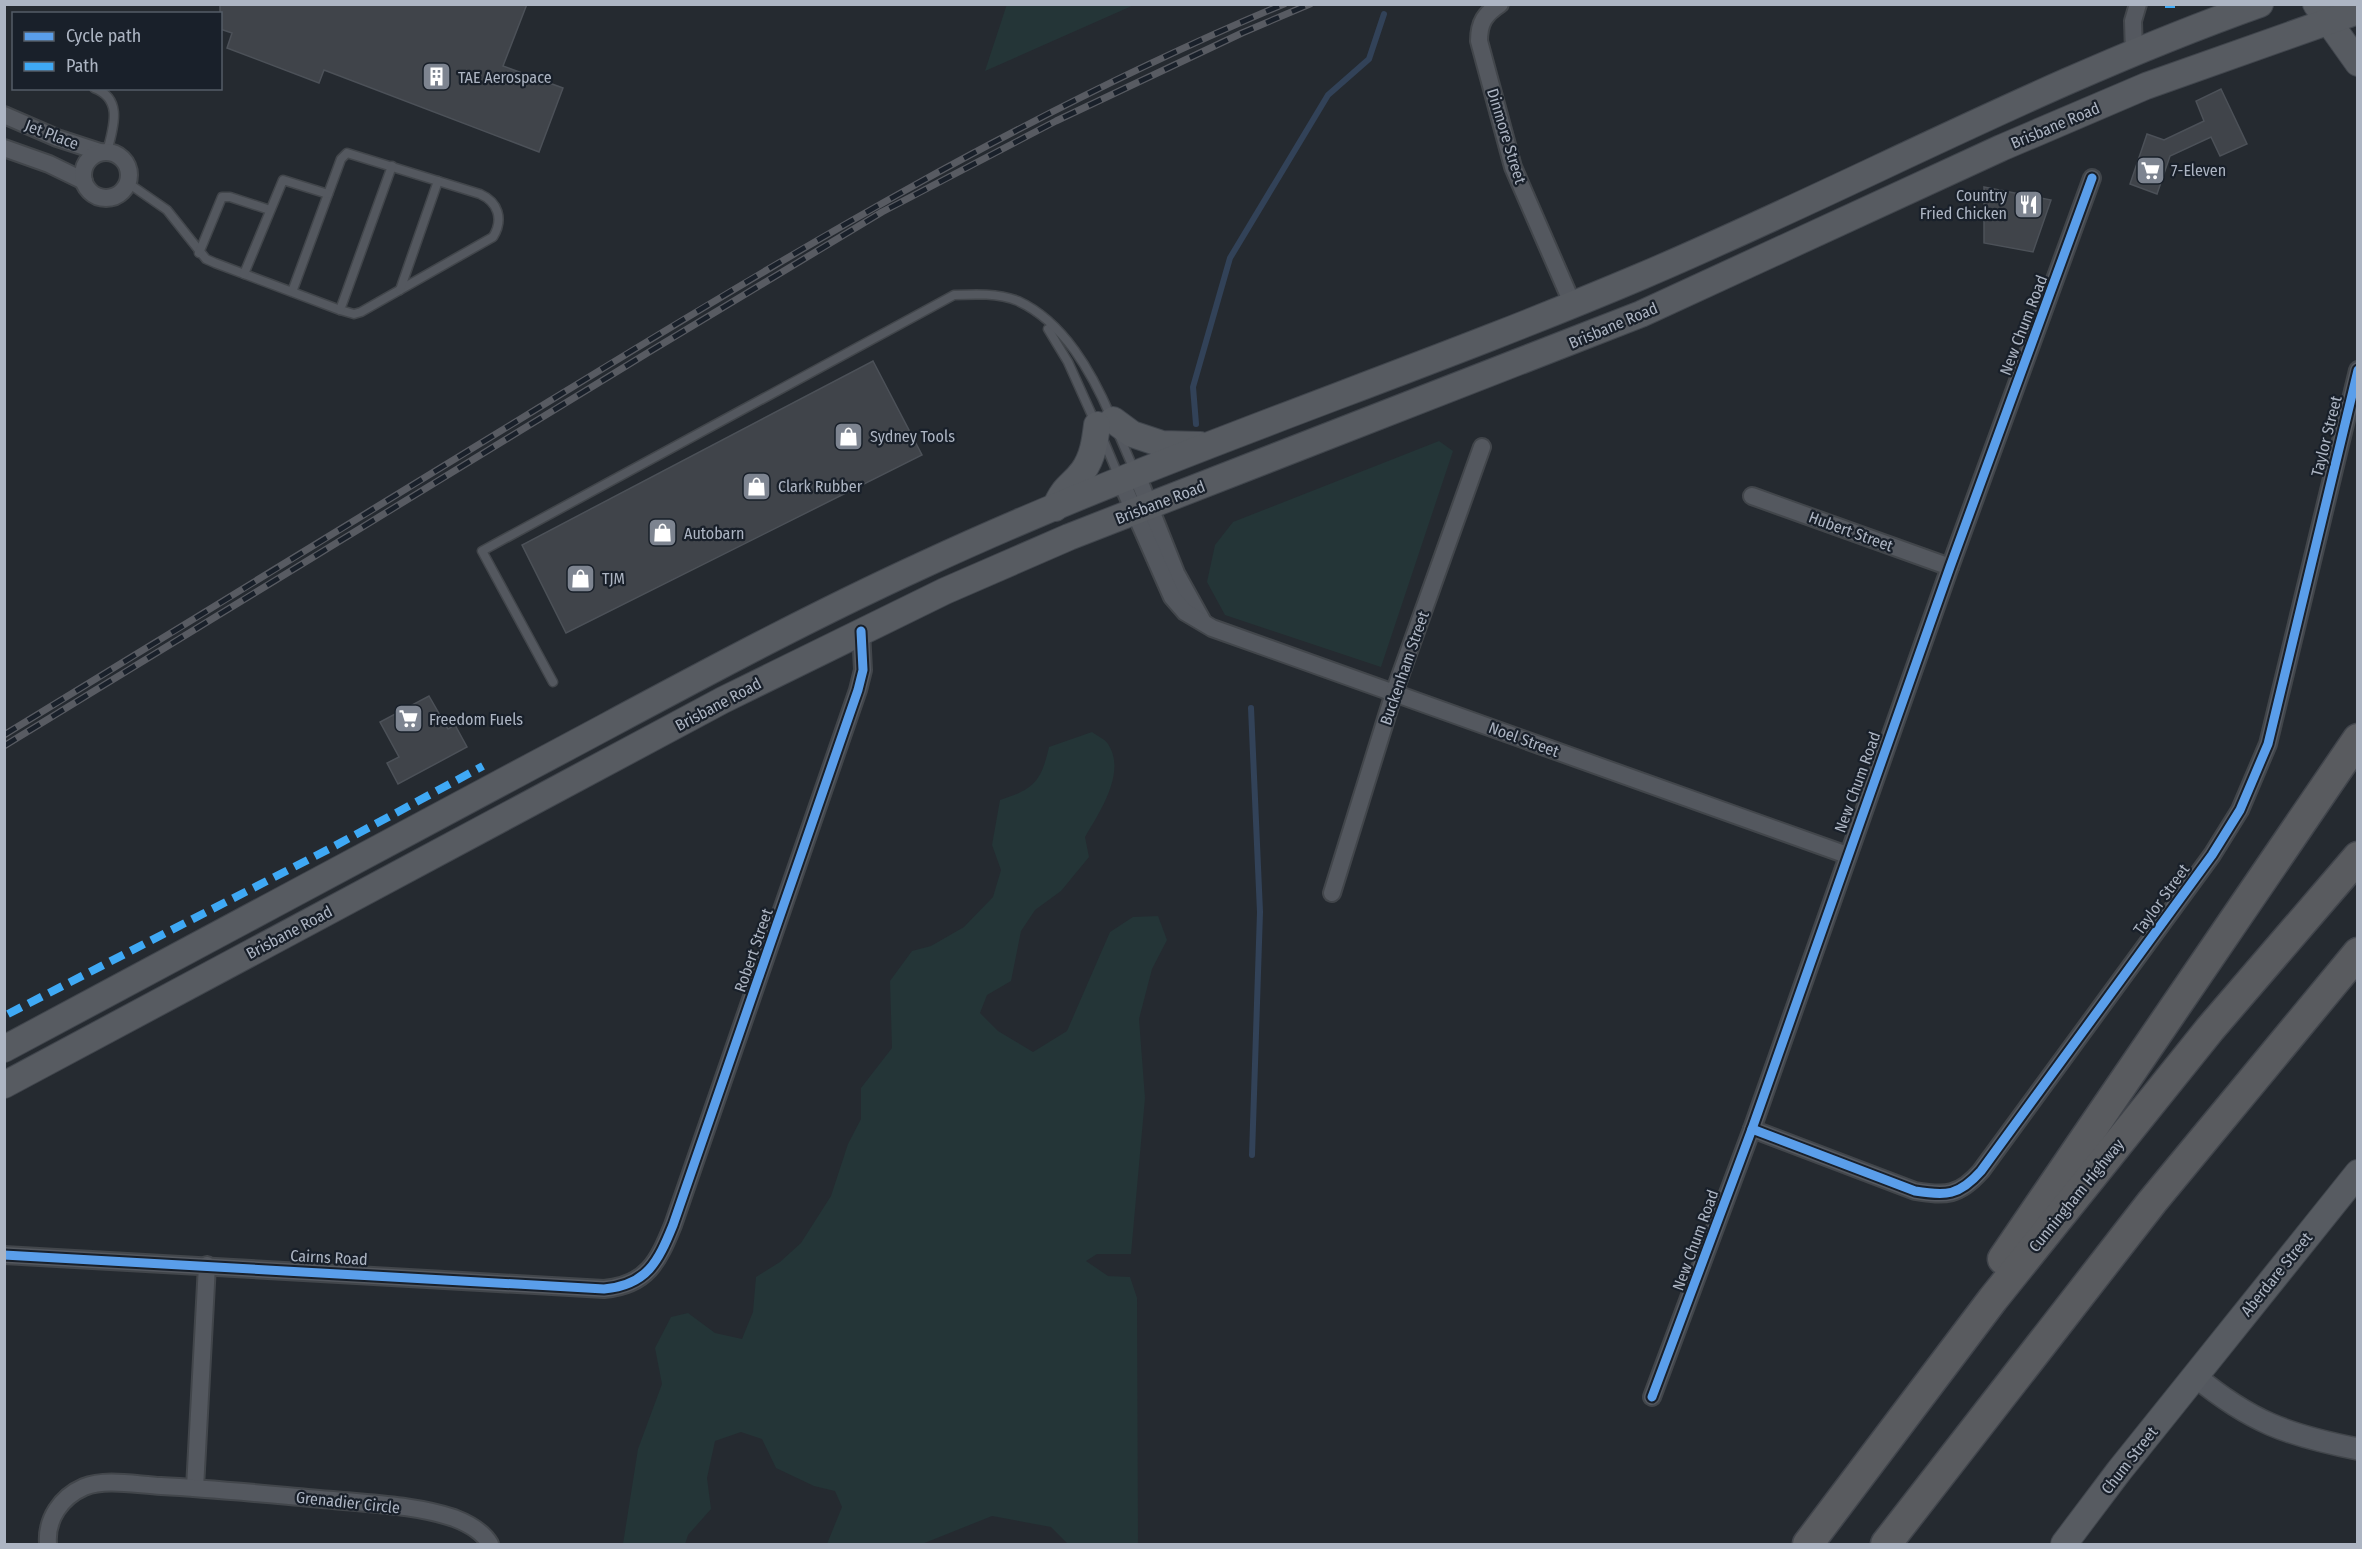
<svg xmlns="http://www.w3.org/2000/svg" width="2362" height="1549" font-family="'Fira Sans Condensed',sans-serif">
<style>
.green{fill:#243537}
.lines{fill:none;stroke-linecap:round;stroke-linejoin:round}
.stream{stroke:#324258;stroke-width:6}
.building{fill:#40444a;stroke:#4c5158;stroke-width:1.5}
.service-casing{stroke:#42464b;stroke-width:11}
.minor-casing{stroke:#42464b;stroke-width:20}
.tertiary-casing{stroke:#42464b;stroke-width:24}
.primary-casing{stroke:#41464d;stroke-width:28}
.motorway-casing{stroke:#41454c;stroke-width:33}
.service{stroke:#54585f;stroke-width:8}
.minor{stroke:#54585f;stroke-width:16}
.tertiary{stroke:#54585f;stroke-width:21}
.primary{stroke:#575b61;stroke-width:26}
.motorway{stroke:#595b5f;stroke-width:30}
.rail-casing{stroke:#585b62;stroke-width:7}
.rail{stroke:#19202a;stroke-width:4.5;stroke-dasharray:14;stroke-linecap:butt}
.quiet{stroke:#3fa9f5;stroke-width:8;stroke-dasharray:15 8;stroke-linecap:butt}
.cycleway-casing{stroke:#19202a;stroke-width:13}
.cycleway{stroke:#5a9eea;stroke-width:9}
.labels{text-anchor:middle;stroke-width:4.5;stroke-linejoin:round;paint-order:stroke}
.poi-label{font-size:16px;fill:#adb5c3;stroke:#19202a;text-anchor:start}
.street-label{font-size:16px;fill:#adb5c3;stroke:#19202a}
</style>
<rect width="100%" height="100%" fill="#252a30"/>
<!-- green -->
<g class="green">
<polygon points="1007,4 1134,4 1134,5 985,71"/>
<polygon points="1439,441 1453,451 1381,667 1225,615 1207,582 1215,545 1233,522"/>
<path d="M1092,732c5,4 13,7 16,12 19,28 -9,69 -23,93l4,20 -28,34 -26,19 -14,21 -10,50 -24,14 -7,18 18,18 35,21 34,-21 43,-99 23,-15 25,-1 9,24 -15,29 -13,50 6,79 -14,156h-34l-11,7 22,15 22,1 7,21 1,246h-70l-17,-17 -59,-11 -70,28h-95l15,-37 -7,-16 -21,-5 -38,-18 -14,-29 -21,-7 -26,9 -8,37 4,31 -23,26 -3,9h-62l15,-95 24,-65 -7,-36 16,-31 17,-4 27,20 27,6 11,-27 3,-35 24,-15 21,-19 30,-47 17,-52 13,-25v-31l31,-40 -2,-67 22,-30 19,-5 33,-19 29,-30 8,-27 -9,-25 8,-45c34,-11 41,-18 49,-53z"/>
</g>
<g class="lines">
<!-- stream -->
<g class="stream">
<polyline points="1196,424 1193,387 1230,258 1328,95 1369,59 1384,14"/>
<polyline points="1251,708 1260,912 1252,1155"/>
</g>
</g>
<!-- building -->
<g class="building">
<polygon points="220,4 527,4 503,66 563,88 539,152 324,70 319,83 227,48 232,33 220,29"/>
<polygon points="2221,89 2247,144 2220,156 2211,137 2170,156 2157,194 2130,184 2147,134 2164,140 2204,121 2196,101"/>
<polygon points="1984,187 2051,200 2033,252 1984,243"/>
<polygon points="873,361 922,455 566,633 522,545"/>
<polygon points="429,696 448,729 455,725 467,747 398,784 387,763 399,757 380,722"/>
</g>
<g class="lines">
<defs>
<g id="service">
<path d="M94,88c30,11 19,40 13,64"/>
<path d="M128,183l39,27 39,49 9,4 125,47 14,4 7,-2 132,-75c11,-18 5,-35 -13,-43l-133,-41 -6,6 -49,133"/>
<polyline points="199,253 222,197 230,197 270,210"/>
<polyline points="244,274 283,180 328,194"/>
<polyline points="400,290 438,181"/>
<polyline points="340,310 392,166"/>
<polyline points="1048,329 1068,362 1095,422"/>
<polyline points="1119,435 1135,472"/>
<polyline points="1103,439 1119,477"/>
<path d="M553,682l-71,-131 472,-256c21,-1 44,-2 64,6 46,21 74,72 93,116"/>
</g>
<g id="minor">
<path d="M1500,4c-15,10 -21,18 -21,37l34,126 60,138"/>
<polyline points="2134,53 2133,21 2138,4"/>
<polyline points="4,115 57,138 100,152"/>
<polyline points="4,148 49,164 84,181"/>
<circle cx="106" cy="175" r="23"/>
<polyline points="1137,475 1176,573 1202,620"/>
<polyline points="1121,481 1172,597 1185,612 1212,628 1847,855"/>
<polyline points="1752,496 1950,567"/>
<polyline points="1332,893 1394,693 1482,447"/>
<path d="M1752,1129l163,62c31,5 44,5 66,-20l231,-316 28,-45 28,-66 90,-374"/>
<path d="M4,1255l600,34c43,-4 54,-27 69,-64l185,-535 5,-20 -2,-39"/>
<polyline points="1652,1397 1752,1129 1950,567 2092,178"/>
<polyline points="195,1488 207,1265"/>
<path d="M48,1544c-2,-25 13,-47 36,-57 22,-9 53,-2 77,-1 57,3 114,9 172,14 39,4 83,5 121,18 13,5 29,14 36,26"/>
</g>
<path id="tertiary" d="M2195,1376c56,46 92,59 163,73"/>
<g id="primary">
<polyline points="2316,4 2358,63"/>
<polyline points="1113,420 1132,434 1162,444 1200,445"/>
<path d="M1055,508c9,-22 16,-21 28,-37 10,-14 12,-30 14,-46"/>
<path d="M4,1049c177,-95 353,-189 530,-284 128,-68 256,-139 389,-200 234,-109 481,-188 719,-289 207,-88 406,-197 618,-272"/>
<polyline points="4,1085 723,700 945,591 1069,537 1641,314 2001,148 2146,86 2358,11"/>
<polyline points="2064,1544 2119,1471 2358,1173"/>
</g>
<g id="motorway">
<polyline points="2003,1259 2358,739"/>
<polyline points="1808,1544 1993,1299 2210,1029 2358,857"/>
<polyline points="1886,1544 2152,1202 2358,953"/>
</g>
</defs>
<!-- service casing -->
<use href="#service" class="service-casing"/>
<!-- minor casing -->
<use href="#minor" class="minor-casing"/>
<!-- tertiary casing -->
<use href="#tertiary" class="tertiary-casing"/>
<!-- primary casing -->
<use href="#primary" class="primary-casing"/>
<!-- motorway casing -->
<use href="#motorway" class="motorway-casing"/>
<!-- service -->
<use href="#service" class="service"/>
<!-- minor -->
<use href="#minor" class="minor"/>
<!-- tertiary -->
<use href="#tertiary" class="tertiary"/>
<!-- primary -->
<use href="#primary" class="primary"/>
<!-- motorway -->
<use href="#motorway" class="motorway"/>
<defs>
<g id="rail">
<path d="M4,735c182,-111 363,-222 544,-333 238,-146 477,-290 736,-398"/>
<polyline points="4,746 649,352 882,212 1056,121 1242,33 1310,4"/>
</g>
</defs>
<!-- rail casing -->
<use href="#rail" class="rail-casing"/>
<!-- rail -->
<use href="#rail" class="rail"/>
<!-- quiet -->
<g class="quiet">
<polyline points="2165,4 2175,4"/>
<polyline points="8,1014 329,849 483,766"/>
</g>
<defs>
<g id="cycleway">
<path d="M1752,1129l163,62c31,5 44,5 66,-20l231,-316 28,-45 28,-66 90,-374"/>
<path d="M4,1255l600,34c43,-4 54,-27 69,-64l185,-535 5,-20 -2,-39"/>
<polyline points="1652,1397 1752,1129 1950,567 2092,178"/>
</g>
</defs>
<!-- cycleway casing -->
<use href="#cycleway" class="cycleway-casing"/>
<!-- cycleway -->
<use href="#cycleway" class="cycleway"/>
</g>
<!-- icons -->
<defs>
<symbol id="building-square" viewBox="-11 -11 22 22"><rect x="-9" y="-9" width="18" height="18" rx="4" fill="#7d8490" stroke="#19202a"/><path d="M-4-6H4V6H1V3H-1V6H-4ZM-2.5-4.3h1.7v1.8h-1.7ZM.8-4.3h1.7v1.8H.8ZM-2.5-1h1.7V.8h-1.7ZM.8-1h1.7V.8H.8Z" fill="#fff"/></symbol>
<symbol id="supermarket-square" viewBox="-11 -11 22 22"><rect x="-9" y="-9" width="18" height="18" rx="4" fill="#7d8490" stroke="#19202a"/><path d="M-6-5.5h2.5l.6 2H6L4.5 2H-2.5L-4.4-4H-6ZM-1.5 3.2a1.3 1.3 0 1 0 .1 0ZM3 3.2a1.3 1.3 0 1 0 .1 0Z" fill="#fff"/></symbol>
<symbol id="restaurant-square" viewBox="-11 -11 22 22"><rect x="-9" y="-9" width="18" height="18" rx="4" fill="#7d8490" stroke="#19202a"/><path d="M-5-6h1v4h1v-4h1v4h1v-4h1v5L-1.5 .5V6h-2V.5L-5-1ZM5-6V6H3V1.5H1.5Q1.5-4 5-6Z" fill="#fff"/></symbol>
<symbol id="shop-square" viewBox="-11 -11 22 22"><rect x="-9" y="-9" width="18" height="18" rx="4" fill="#7d8490" stroke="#19202a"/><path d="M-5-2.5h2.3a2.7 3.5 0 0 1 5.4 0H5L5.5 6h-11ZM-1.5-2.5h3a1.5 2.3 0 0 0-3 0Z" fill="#fff"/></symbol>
</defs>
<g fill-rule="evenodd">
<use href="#building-square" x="420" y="60" width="33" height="33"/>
<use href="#supermarket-square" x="2134" y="154" width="33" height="33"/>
<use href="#restaurant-square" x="2012" y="188" width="33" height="33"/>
<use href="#shop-square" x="832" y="420" width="33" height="33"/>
<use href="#shop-square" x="740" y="470" width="33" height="33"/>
<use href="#shop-square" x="646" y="516" width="33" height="33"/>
<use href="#shop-square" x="564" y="562" width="33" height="33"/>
<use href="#supermarket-square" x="392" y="702" width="33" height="33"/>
</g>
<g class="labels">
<!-- poi labels -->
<g class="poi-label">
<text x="458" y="83">TAE Aerospace</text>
<text x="2171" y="176">7-Eleven</text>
<text x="2007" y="201" text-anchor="end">Country<tspan x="2007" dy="18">Fried Chicken</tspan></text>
<text x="870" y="442">Sydney Tools</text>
<text x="778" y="492">Clark Rubber</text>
<text x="684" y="539">Autobarn</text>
<text x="602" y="584">TJM</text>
<text x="429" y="725">Freedom Fuels</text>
</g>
<!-- street labels -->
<g class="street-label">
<text transform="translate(2055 125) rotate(-23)" y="6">Brisbane Road</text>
<text transform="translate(52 134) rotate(21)" y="6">Jet Place</text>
<text transform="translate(1507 136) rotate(73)" y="6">Dinmore Street</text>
<text transform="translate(1613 325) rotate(-23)" y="6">Brisbane Road</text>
<text transform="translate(2023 325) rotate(-69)" y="6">New Chum Road</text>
<text transform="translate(2326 436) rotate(-76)" y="6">Taylor Street</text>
<text transform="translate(1160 502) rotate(-21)" y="6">Brisbane Road</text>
<text transform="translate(1851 531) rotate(20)" y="6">Hubert Street</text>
<text transform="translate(1404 668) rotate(-71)" y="6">Buckenham Street</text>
<text transform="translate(718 704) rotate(-28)" y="6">Brisbane Road</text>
<text transform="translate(1524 739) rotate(20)" y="6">Noel Street</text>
<text transform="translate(1857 782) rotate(-70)" y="6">New Chum Road</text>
<text transform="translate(2161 899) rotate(-54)" y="6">Taylor Street</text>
<text transform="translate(289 932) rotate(-28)" y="6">Brisbane Road</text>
<text transform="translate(753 950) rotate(-71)" y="6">Robert Street</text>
<text transform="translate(2076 1195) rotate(-51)" y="6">Cunningham Highway</text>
<text transform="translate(1695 1240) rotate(-70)" y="6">New Chum Road</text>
<text transform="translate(329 1257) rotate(3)" y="6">Cairns Road</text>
<text transform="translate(2276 1274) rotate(-51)" y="6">Aberdare Street</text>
<text transform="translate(2129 1460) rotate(-52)" y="6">Chum Street</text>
<text transform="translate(348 1502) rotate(6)" y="6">Grenadier Circle</text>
</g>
</g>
<!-- border -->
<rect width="2362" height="1549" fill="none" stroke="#adb5c3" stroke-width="12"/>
<!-- legend -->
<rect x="12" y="12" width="210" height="78" fill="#19202a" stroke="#545c67" stroke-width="1.5"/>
<rect x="24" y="32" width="30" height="9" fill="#5a9eea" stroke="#545c67" stroke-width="1.5"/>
<text x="66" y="42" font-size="18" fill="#adb5c3">Cycle path</text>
<rect x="24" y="62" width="30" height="9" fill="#3fa9f5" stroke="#545c67" stroke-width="1.5"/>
<text x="66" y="72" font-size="18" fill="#adb5c3">Path</text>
</svg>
